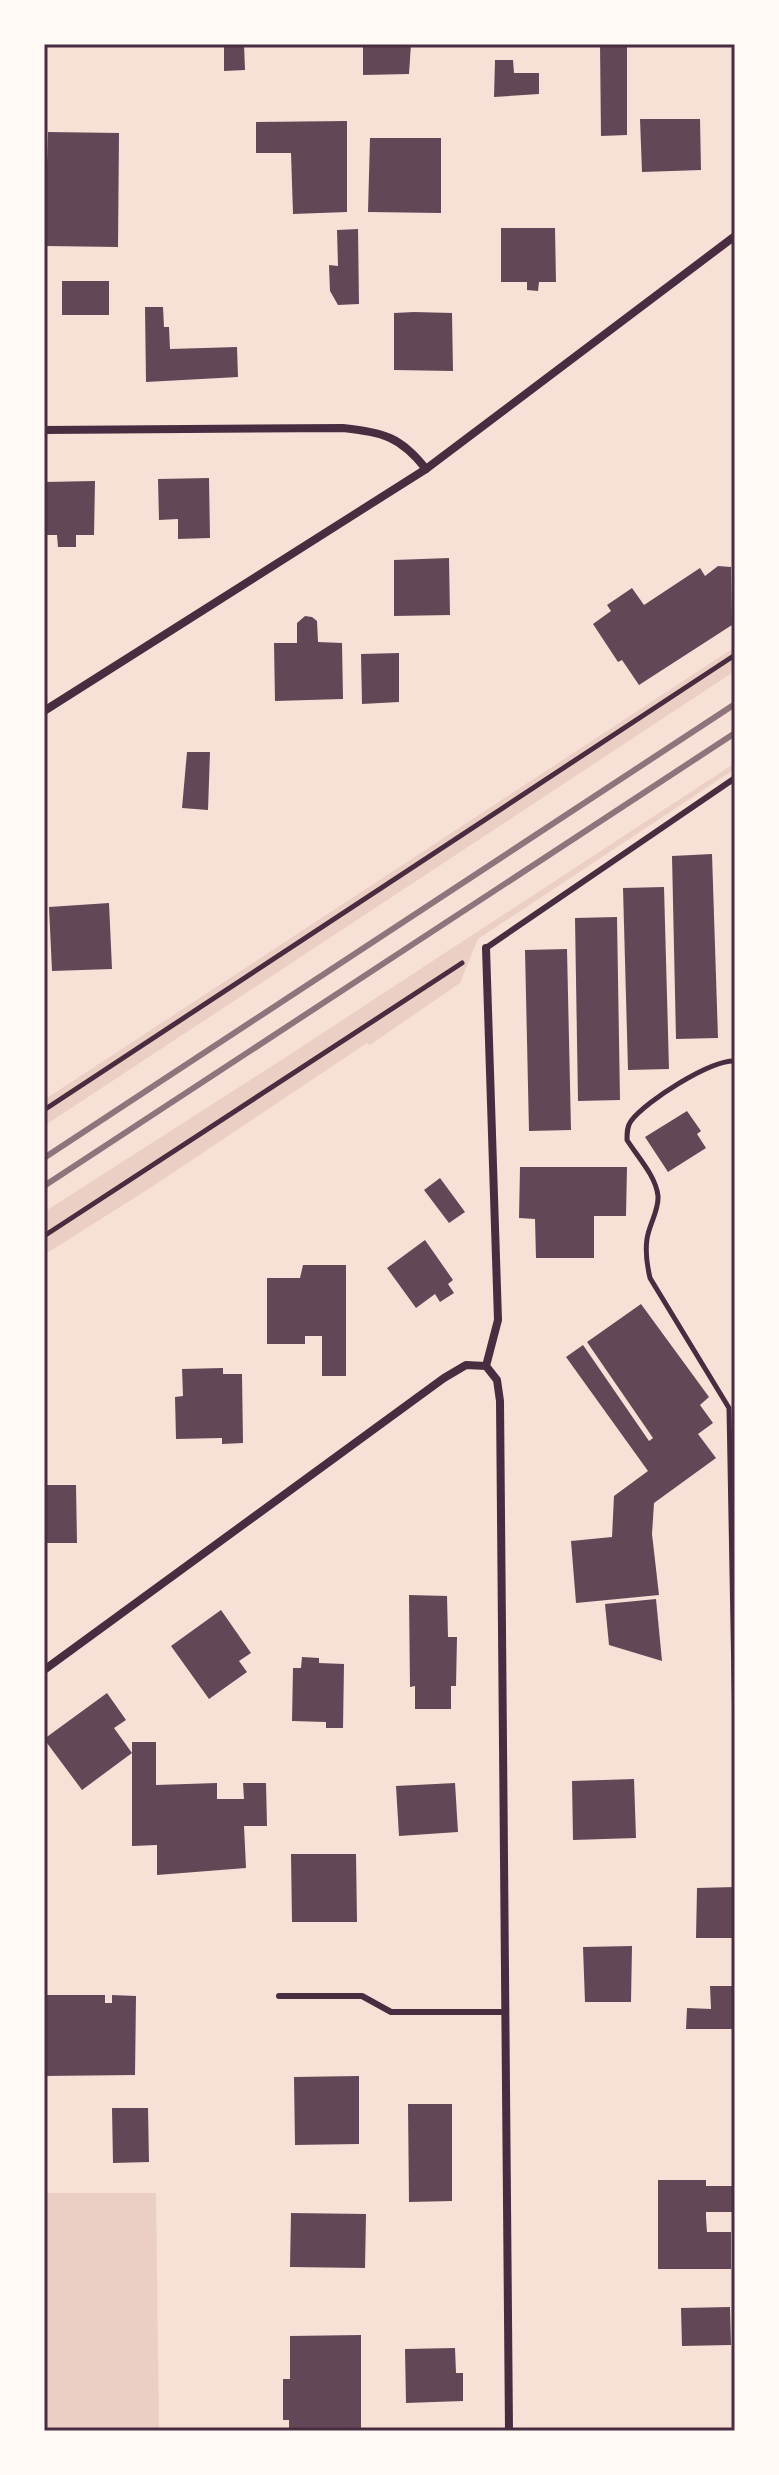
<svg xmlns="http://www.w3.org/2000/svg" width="779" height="2475" font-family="Barlow,sans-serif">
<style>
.green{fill:#ebcfc5}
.building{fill:#644757}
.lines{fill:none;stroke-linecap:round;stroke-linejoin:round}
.path{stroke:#4a2c40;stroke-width:5}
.service{stroke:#4a2c40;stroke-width:6}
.minor{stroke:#4a2c40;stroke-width:8}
.rail{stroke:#8f747c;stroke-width:6}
.neatline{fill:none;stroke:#4a2c40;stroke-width:3}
</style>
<rect width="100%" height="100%" fill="#f7e1d7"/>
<!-- green -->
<g class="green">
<polygon points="735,647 735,671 44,1126 44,1100"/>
<polygon points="735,763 735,769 478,939 460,983 370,1045 367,1043 150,1188 44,1255 44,1212 286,1057"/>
<polygon points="44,2193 156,2193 159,2431 44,2431"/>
</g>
<!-- building -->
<g class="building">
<polygon points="224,44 244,44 245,70 224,71"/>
<polygon points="363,44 411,44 409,74 363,75"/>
<polygon points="600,44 627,44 627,135 601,136"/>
<polygon points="495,60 513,60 514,73 539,73 539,94 494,97"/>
<polygon points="640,119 700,119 701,170 642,172"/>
<polygon points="347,121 347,212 293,214 291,153 256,153 256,122"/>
<polygon points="48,132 119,133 118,247 46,246 44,164 47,164"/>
<polygon points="370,138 441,138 441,213 368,212"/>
<polygon points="501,228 555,228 556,282 539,282 538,291 527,290 527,282 501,282"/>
<polygon points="358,229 359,304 338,305 330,291 329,265 338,266 337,230"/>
<rect x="62" y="281" width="47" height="34"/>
<polygon points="145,307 163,307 164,327 169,327 170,349 237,347 238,377 146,382"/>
<polygon points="414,312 452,313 453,371 394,370 394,313"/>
<polygon points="209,478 210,538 178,539 178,519 159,520 158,479"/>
<polygon points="95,481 94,535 76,535 76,547 58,547 57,535 44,535 44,482"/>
<polygon points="449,558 450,615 394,616 394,560"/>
<polygon points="718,566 731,567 732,625 639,685 622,660 618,662 593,624 611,611 607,605 632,588 644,605 700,568 705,576"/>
<polygon points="305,616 312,617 317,621 318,642 342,643 343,699 275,701 274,643 297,643 297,623"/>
<polygon points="399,653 399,702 362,704 361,654"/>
<polygon points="187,752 210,752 208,810 182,808"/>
<rect x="44" y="851" width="3" height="21"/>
<polygon points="712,854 718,1038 676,1039 672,856"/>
<polygon points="664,887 669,1069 628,1070 623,888"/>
<polygon points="109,903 112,969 52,971 49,907"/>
<polygon points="617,917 620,1100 578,1101 575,918"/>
<polygon points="567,949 571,1130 529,1131 525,950"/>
<polygon points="687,1111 701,1131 697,1134 706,1148 668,1172 645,1137"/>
<polygon points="520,1167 627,1167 626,1216 594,1216 594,1258 536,1258 535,1219 519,1218"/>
<polygon points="440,1178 465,1212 449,1223 424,1190"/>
<polygon points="425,1240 453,1280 448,1284 454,1293 440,1302 435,1294 416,1308 387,1268"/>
<polygon points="303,1265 346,1265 346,1376 322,1376 322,1336 305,1336 305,1344 267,1344 267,1278 300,1278"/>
<polygon points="641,1304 709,1397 700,1405 713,1423 698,1434 716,1458 654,1503 652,1534 659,1595 576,1603 571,1541 612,1537 614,1496 648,1471 566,1357 583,1345 649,1441 653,1438 587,1342"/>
<polygon points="223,1368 223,1374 242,1374 243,1443 222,1444 222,1438 176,1439 175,1397 183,1396 182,1369"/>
<polygon points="44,1485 76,1485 77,1543 44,1543"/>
<polygon points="409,1595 447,1596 448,1637 457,1637 456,1686 451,1686 451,1709 415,1709 415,1686 410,1687"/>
<polygon points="656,1599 662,1661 609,1645 605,1604"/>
<polygon points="221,1610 251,1653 239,1661 247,1672 209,1699 171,1646"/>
<polygon points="302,1657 319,1658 319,1663 344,1664 343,1728 326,1728 326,1722 292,1721 293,1668 301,1668"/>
<polygon points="107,1693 126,1720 114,1728 132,1753 82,1790 44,1739"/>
<polygon points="132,1742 156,1742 156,1785 217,1783 217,1799 244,1799 243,1783 266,1783 267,1826 244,1826 246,1868 157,1875 157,1845 132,1846"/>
<polygon points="634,1779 636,1838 573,1840 572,1781"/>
<polygon points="455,1783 458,1832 399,1836 396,1786"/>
<polygon points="291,1854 356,1854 357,1922 292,1922"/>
<polygon points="735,1887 735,1938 696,1938 697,1888"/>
<polygon points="632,1946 631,2002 585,2002 583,1947"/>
<polygon points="710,1986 735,1986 735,2029 686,2029 687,2008 711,2009"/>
<polygon points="44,1995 105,1995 105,2003 112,2003 112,1995 136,1996 135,2075 44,2076"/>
<polygon points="359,2076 359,2144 295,2145 294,2077"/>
<polygon points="408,2104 452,2104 452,2201 409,2202"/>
<polygon points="112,2108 148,2108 149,2162 113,2163"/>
<polygon points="658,2180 706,2180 706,2186 735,2186 735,2212 706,2212 706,2218 707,2232 731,2232 731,2269 658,2269"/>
<polygon points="291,2213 366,2214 365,2268 290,2267"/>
<polygon points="730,2307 731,2345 682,2346 681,2308"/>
<polygon points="361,2335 361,2431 289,2431 289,2420 283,2420 283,2379 290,2379 290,2336"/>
<polygon points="455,2348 456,2373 463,2373 463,2401 406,2403 405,2349"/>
</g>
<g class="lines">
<!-- path -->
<g class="path">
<path d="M735,1061c-25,-1 -89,40 -104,60 -4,5 -4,12 -4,19 10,16 29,36 31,56 1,15 -9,28 -11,43 -2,13 0,26 3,39l79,130 6,327"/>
<polyline points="44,1110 735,655"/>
<polyline points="44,1236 462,963"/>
</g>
<!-- service -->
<g class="service">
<polyline points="486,948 735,778"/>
<polyline points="279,1996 362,1996 391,2012 506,2012"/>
</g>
<!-- minor -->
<g class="minor">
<path d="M44,430l299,-2c41,5 57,8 83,41"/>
<polyline points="44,711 426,469 735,236"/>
<polyline points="486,948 498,1320 486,1366 497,1380 500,1401 509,2431"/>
<polyline points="44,1670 444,1378 466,1365 486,1366"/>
</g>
<!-- rail -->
<g class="rail">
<polyline points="44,1158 735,704"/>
<polyline points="44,1186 735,733"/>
</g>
</g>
<!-- border -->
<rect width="779" height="2475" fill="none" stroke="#fffaf5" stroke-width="92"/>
<rect x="46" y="46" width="687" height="2383" class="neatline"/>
</svg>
